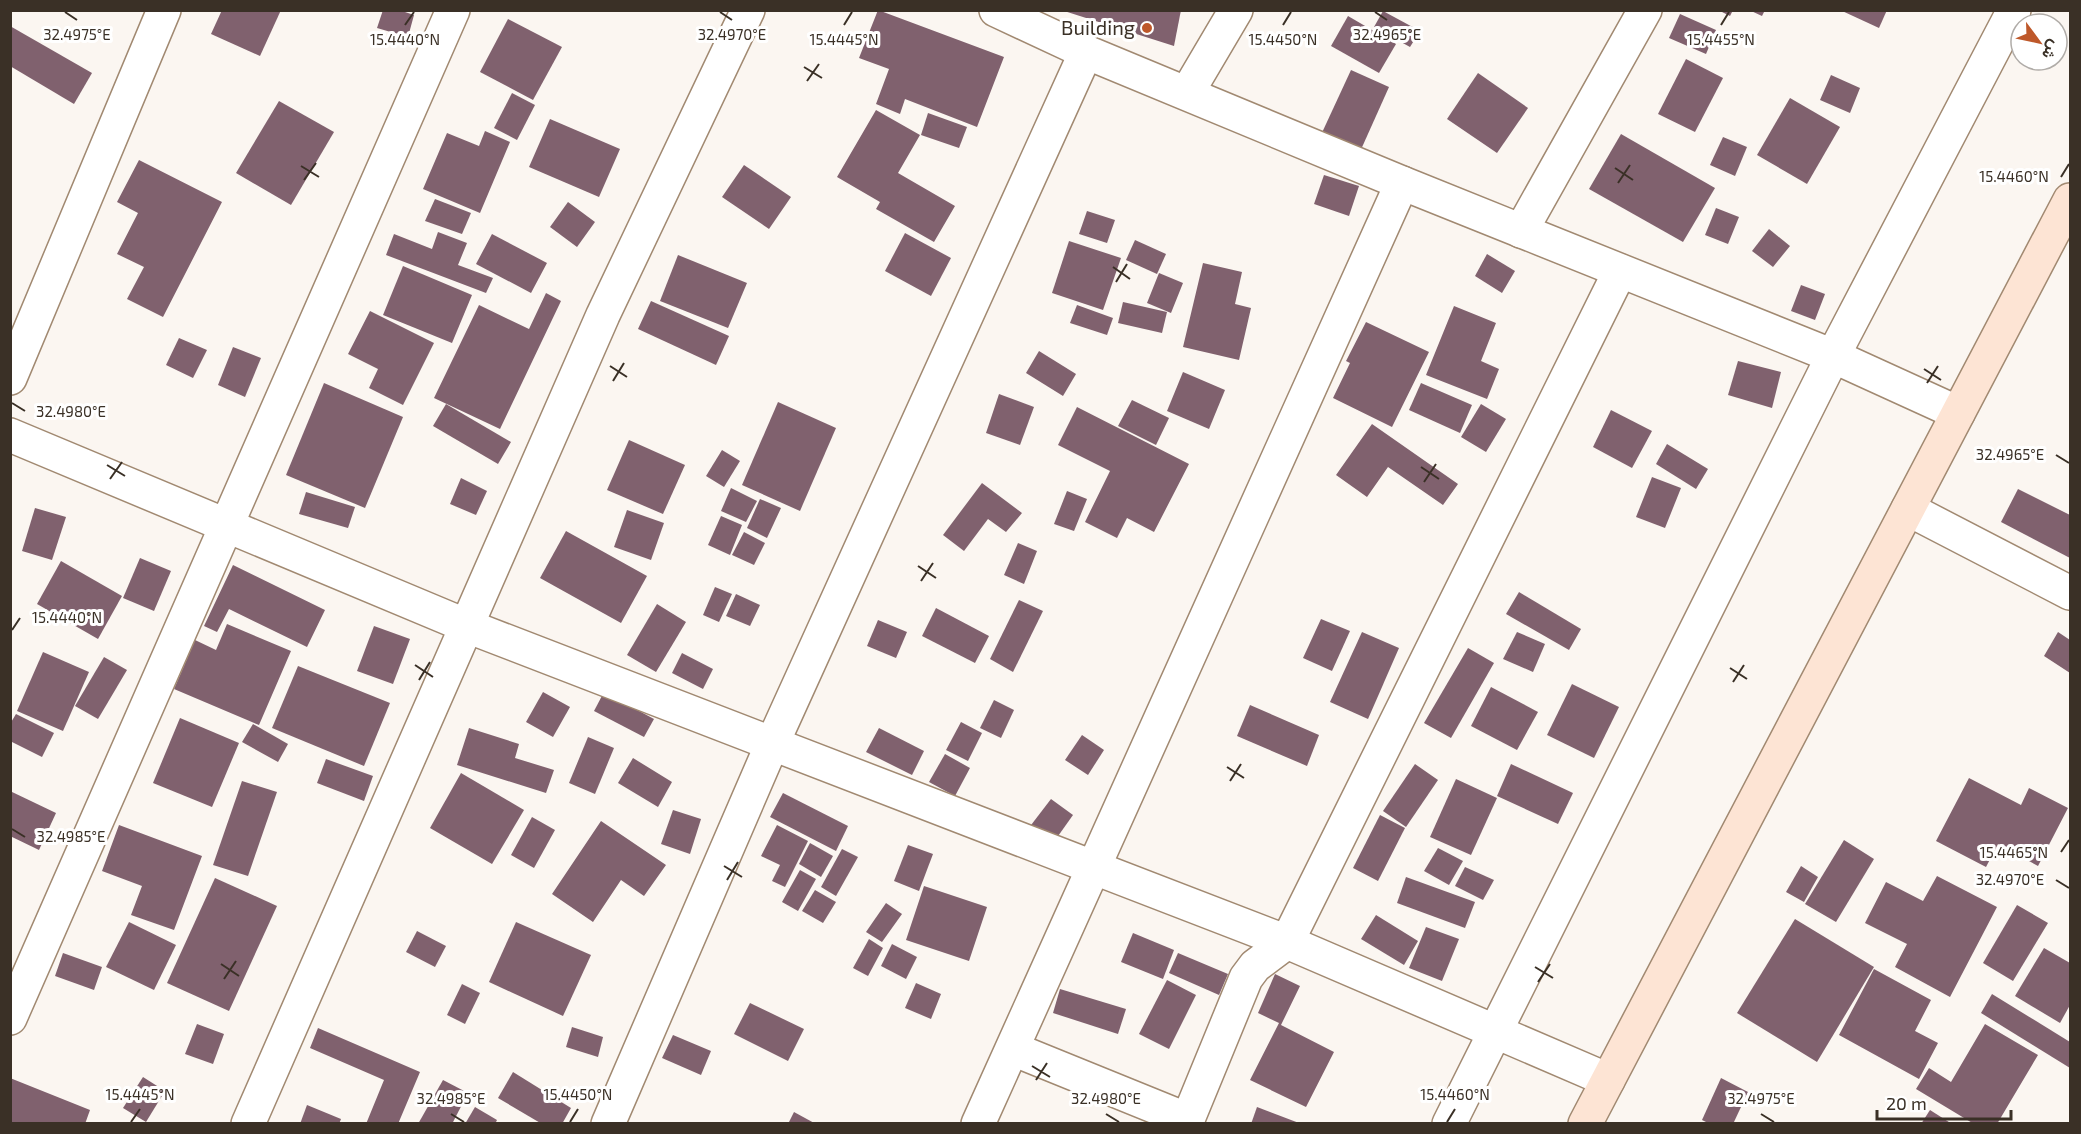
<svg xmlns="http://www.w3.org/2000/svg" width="2081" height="1134" font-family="'Exo 2',Vazirmatn,sans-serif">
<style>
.building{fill:#80616e}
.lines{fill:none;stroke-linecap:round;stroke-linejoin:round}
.street-casing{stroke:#a18971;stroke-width:36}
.secondary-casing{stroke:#a18971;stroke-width:36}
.street{stroke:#fff;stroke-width:33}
.secondary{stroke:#fde4d4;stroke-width:33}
.ticks{fill:none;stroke:#3a3026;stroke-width:2}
.poi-dot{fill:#be582a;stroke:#fff;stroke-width:2}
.labels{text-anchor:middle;stroke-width:6;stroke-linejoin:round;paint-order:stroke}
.poi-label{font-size:20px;fill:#3a3026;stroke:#fff;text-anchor:end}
.ticks-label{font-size:15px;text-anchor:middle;fill:#3a3026;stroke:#fff;stroke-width:6;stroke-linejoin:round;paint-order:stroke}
</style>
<rect width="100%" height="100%" fill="#fbf6f1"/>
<!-- building -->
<g class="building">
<polygon points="222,10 281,10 260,56 211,34"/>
<polygon points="383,10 399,10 414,15 408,37 377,28"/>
<polygon points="878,10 1004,57 977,127 905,99 900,114 876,104 889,69 859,58"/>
<polygon points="1061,10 1181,10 1174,46"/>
<polygon points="1718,10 1733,10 1730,16"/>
<polygon points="1749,10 1765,10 1762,16"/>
<polygon points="1840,10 1887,10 1879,28"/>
<polygon points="1383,11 1420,31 1410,47 1374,27"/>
<polygon points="1680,14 1716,30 1706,54 1669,38"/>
<polygon points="1348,16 1396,44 1379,73 1331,46"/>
<polygon points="508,19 562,47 533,100 480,72"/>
<polygon points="10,26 92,73 74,104 10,66"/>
<polygon points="1686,59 1723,78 1695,132 1658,114"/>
<polygon points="1351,70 1389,87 1359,154 1320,137"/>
<polygon points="1478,73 1528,108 1497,153 1447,119"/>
<polygon points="1831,75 1860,88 1850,113 1820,100"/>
<polygon points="512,93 535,105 517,140 494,128"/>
<polygon points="1790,98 1840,127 1807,184 1757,155"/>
<polygon points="279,101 334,132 291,205 236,173"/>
<polygon points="876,110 920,135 898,173 955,206 934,242 876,209 880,202 837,177"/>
<polygon points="928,113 967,127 959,148 921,135"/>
<polygon points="550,119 620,149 599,197 529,167"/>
<polygon points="485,131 510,142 480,213 423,189 447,133 479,146"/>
<polygon points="1621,134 1715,188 1683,242 1589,189"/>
<polygon points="1723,137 1747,147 1735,176 1710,165"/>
<polygon points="139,160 222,202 163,317 127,299 144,267 117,254 138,213 117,202"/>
<polygon points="744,165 791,197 769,229 722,197"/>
<polygon points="1324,175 1359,186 1349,216 1314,204"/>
<polygon points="435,199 471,213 462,234 425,221"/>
<polygon points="568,202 595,222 577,247 550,227"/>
<polygon points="1716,208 1739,217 1728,244 1705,235"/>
<polygon points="1087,211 1115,220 1107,243 1079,234"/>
<polygon points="1769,229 1790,246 1773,267 1752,251"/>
<polygon points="438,232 467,243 458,265 493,278 486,293 386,255 394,234 432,249"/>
<polygon points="905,233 951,258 931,296 885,271"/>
<polygon points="492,234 547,263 531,293 476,264"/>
<polygon points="1135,240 1166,254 1157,274 1126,260"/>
<polygon points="1069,241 1121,258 1103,310 1052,293"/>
<polygon points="1487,254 1515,271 1502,293 1475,276"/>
<polygon points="678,255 747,283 728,328 660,301"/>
<polygon points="1203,263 1242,272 1235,304 1251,308 1239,360 1183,347"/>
<polygon points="403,266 472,295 452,343 383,315"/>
<polygon points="1159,273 1183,283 1171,313 1147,303"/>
<polygon points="1801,285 1825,294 1815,320 1791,311"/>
<polygon points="546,293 561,301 500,429 434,398 479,305 529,329"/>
<polygon points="651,301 729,336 716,365 638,329"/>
<polygon points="1123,302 1167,312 1162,333 1118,323"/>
<polygon points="1077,305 1113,318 1107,335 1070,323"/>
<polygon points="1454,306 1496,323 1481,361 1499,369 1487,399 1426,375"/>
<polygon points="370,311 434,343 403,405 369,388 378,369 348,354"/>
<polygon points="1366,322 1429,352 1392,427 1333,398 1350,363 1346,361"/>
<polygon points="179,338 207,350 193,378 166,365"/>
<polygon points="233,347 261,358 245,397 218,385"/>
<polygon points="1039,351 1076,374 1063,396 1026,373"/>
<polygon points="1738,361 1781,372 1772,408 1728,395"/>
<polygon points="1183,372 1225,390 1209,429 1167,411"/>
<polygon points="324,383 403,417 365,508 286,475"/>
<polygon points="1421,383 1472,405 1460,433 1409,410"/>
<polygon points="999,394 1034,407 1020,445 986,433"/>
<polygon points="1132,400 1169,418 1156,445 1118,426"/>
<polygon points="778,402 836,428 800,511 742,485"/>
<polygon points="446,404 511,442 498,464 433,426"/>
<polygon points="1481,404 1506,419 1486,452 1461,437"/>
<polygon points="1077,407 1189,464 1154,532 1127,518 1117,538 1085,522 1110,471 1058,445"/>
<polygon points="1611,410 1652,431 1632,468 1593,447"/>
<polygon points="1372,424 1458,484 1443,505 1388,467 1367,497 1336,475"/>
<polygon points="629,440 685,465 663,514 607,490"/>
<polygon points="1667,444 1708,469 1696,489 1656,464"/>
<polygon points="722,450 740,461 724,487 706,476"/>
<polygon points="1652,477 1681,488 1665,528 1636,517"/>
<polygon points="461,478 487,491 476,515 450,504"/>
<polygon points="982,483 1022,513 1006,532 988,519 964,551 943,535"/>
<polygon points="731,488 757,501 746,522 721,511"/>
<polygon points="2018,489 2070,515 2070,558 2001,522"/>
<polygon points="1067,491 1087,499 1074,531 1054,524"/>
<polygon points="306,492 355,507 348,528 299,514"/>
<polygon points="760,499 781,508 767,538 747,528"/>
<polygon points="35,508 66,517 52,560 22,551"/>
<polygon points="627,510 664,523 651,560 614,547"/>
<polygon points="721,516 742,525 730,555 708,545"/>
<polygon points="566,531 647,576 621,623 540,578"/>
<polygon points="744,532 765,543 754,565 732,555"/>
<polygon points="1018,543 1037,551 1024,584 1004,575"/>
<polygon points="140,558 171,571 154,611 123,598"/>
<polygon points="61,561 122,596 98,639 37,604"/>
<polygon points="233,565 325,610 307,647 229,609 217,632 204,626"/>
<polygon points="715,587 732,594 719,622 703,615"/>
<polygon points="1519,592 1581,629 1569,650 1506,614"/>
<polygon points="736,594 760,605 750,626 726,616"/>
<polygon points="1019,600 1043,611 1013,672 990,659"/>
<polygon points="657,604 686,622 656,672 627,655"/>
<polygon points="936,608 989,636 975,663 922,636"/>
<polygon points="1321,619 1350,631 1332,671 1303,658"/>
<polygon points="878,620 907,632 896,658 867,646"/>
<polygon points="227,624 291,651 259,725 174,689 195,640 216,650"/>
<polygon points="374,626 410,639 393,684 357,671"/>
<polygon points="1362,632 1399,648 1368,719 1330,702"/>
<polygon points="1517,632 1545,644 1533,672 1503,659"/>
<polygon points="2058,632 2070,640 2070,673 2044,656"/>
<polygon points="1468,648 1494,663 1451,738 1424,723"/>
<polygon points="43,652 89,672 63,731 17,711"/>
<polygon points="682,653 713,669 703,689 672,673"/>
<polygon points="104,657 127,670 98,719 75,706"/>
<polygon points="298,666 390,703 364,766 272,728"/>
<polygon points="1572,684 1619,707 1594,758 1547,735"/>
<polygon points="1491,687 1538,712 1517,750 1471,726"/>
<polygon points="543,692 570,707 553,737 526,722"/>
<polygon points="604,692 654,719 644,737 594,711"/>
<polygon points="994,700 1014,710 1001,738 980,728"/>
<polygon points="1250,705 1319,735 1307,766 1237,736"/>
<polygon points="16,714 54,733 42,757 10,741 10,724"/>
<polygon points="180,718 239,743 212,807 153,783"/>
<polygon points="961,722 982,733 968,761 946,750"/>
<polygon points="253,724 288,744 278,762 242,742"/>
<polygon points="469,728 519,744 515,758 554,770 546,793 457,765"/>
<polygon points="879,728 924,751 912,775 866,752"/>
<polygon points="1082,735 1104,750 1088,775 1065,760"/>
<polygon points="588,737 614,748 595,794 569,783"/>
<polygon points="945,754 970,768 955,796 929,782"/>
<polygon points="633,758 672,782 658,807 618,783"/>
<polygon points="326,759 373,776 364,801 317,783"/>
<polygon points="1415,764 1438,780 1406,827 1383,811"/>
<polygon points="1511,764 1573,793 1558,824 1497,796"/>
<polygon points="461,773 524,810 492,864 430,828"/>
<polygon points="1969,778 2021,805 2029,788 2068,808 2038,866 1998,844 1986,867 1936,841"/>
<polygon points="1456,779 1497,798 1471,855 1430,837"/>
<polygon points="242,781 277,792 248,876 213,865"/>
<polygon points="10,791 56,813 39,850 10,836"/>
<polygon points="783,793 848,826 836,851 770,817"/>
<polygon points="1051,799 1073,815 1051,846 1028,829"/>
<polygon points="673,810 701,819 690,854 661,844"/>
<polygon points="1380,815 1405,828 1378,881 1353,868"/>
<polygon points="532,817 555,830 534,868 511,855"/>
<polygon points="601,821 666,865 644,896 621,880 593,922 552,894"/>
<polygon points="119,825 202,856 174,930 131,915 142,886 102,871"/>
<polygon points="777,825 808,841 785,887 772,881 780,865 761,856"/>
<polygon points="1844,840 1874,859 1836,922 1805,904"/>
<polygon points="810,843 833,856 821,877 799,864"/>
<polygon points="908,845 933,854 919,891 894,881"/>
<polygon points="1438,848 1463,861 1449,885 1424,871"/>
<polygon points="842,849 858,857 836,896 821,887"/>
<polygon points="1801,866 1818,877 1804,902 1786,892"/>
<polygon points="1465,867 1494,880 1483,900 1455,886"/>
<polygon points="800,870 816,879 798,911 782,902"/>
<polygon points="1937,876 1997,907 1950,997 1895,967 1907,944 1865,923 1886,882 1923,901"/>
<polygon points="1406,877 1475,902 1465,928 1397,903"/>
<polygon points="215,878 277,906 229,1011 167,983"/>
<polygon points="924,886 987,907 969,961 906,940"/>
<polygon points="815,890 836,902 823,923 802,911"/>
<polygon points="886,903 902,914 882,942 866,932"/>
<polygon points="2017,905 2048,923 2013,981 1983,963"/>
<polygon points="1376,915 1418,941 1404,965 1361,939"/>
<polygon points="1795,919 1874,967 1817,1062 1737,1013"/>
<polygon points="129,922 176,945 154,990 106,967"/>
<polygon points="516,922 591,955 563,1016 489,982"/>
<polygon points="1426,927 1459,939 1442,981 1409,968"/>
<polygon points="417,931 446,946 435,967 406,952"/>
<polygon points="1133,933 1174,950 1163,979 1121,962"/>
<polygon points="869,939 883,948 868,976 853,968"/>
<polygon points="892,944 917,957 906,979 881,966"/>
<polygon points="2044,948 2070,963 2070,1005 2060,1023 2015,996"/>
<polygon points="63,953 102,967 94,990 55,976"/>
<polygon points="1178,953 1228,974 1219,995 1169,973"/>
<polygon points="1874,969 1931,1000 1915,1031 1938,1043 1919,1079 1839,1035"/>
<polygon points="1275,974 1300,986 1281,1025 1334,1052 1306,1107 1250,1080 1279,1023 1258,1013"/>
<polygon points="1167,980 1196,995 1169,1049 1139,1034"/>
<polygon points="916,983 941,994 931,1019 905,1008"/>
<polygon points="462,984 480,993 465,1024 447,1015"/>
<polygon points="1060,989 1126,1009 1118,1034 1053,1013"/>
<polygon points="1992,994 2070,1042 2070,1068 1981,1013"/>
<polygon points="750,1003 804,1029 788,1061 734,1034"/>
<polygon points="197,1024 224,1034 213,1064 185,1054"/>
<polygon points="1985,1024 2038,1055 1997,1124 1974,1124 1916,1089 1929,1068 1951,1082"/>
<polygon points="572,1027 603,1037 598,1057 566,1047"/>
<polygon points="318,1028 420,1072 398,1124 366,1124 384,1080 310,1048"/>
<polygon points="673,1035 711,1051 701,1075 662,1058"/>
<polygon points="513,1072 571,1108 562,1124 542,1124 498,1098"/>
<polygon points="143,1077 165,1091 146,1122 123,1108"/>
<polygon points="10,1078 90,1110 85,1124 10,1124"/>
<polygon points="1721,1078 1748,1092 1733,1124 1710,1124 1702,1120"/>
<polygon points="443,1080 468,1093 452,1124 418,1124"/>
<polygon points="307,1105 341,1119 339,1124 300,1124"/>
<polygon points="475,1107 497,1120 495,1124 465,1124"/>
<polygon points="1257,1107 1299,1123 1299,1124 1251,1124"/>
<polygon points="1930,1110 1952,1124 1921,1124"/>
<polygon points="794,1112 816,1124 788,1124"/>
</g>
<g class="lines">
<defs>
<g id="street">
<polyline points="996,10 1086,52 1402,183 1833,356 1958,413"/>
<polyline points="1187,93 1236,10"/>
<polyline points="1521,231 1645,10"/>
<polyline points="10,378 164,10"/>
<polyline points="10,435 467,626 1287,942 1608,1080"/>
<polyline points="1908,509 2070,593"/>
<polyline points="10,1018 453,10"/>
<polyline points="1013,1049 1188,1120"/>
<polyline points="248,1124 603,315 748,10"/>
<polyline points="608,1124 773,742 1086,52"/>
<polyline points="978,1124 1402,183"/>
<polyline points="1186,1124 1246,978 1255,966 1287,942 1620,271"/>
<polyline points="1449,1124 1833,356 2014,10"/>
</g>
<polyline id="secondary" points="1585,1124 2070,200"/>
</defs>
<!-- street casing -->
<use href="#street" class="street-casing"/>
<!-- secondary casing -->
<use href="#secondary" class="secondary-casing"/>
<!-- street -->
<use href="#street" class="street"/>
<!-- secondary -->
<use href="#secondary" class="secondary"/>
</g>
<!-- ticks -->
<path class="ticks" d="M65,12l12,8M720,12l12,8M1375,12l12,8M405,25l9,-13M844,25l8,-13M1283,25l8,-13M1721,25l8,-13M804,67l18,11M807,81l12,-17M301,166l18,11M1615,168l18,12M2061,177l8,-13M304,180l12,-17M1618,183l12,-18M1113,267l17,12M1116,282l11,-18M610,366l17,11M1924,369l17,11M613,381l11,-18M1927,383l11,-17M12,403l13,8M2056,455l13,8M107,465l18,11M1421,467l18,12M110,479l12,-17M1424,482l12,-18M918,566l18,12M921,581l12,-18M12,630l8,-12M415,665l18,12M1730,668l17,11M419,680l11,-18M1733,682l11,-17M1227,767l17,11M1230,781l11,-17M12,829l13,8M2061,852l8,-12M724,866l18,11M727,880l11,-18M2056,880l13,8M221,964l18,12M1535,967l18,11M224,979l12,-18M1538,982l12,-18M1032,1066l18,11M1036,1080l11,-17M451,1114l13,8M1106,1114l13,8M1761,1114l13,8M131,1122l9,-13M570,1122l8,-13M1447,1122l8,-13"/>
<!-- markers -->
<circle class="poi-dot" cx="1147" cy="28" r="6"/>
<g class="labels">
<!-- poi labels -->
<g class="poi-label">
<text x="1135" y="35">Building</text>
</g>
</g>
<g class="ticks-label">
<text x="77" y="40">32.4975°E</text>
<text x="732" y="40">32.4970°E</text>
<text x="1387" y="40">32.4965°E</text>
<text x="844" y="45">15.4445°N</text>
<text x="1721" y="45">15.4455°N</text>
<text x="405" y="45">15.4440°N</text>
<text x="1283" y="45">15.4450°N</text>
<text x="2014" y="182">15.4460°N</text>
<text x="71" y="417">32.4980°E</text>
<text x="2010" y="460">32.4965°E</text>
<text x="67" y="623">15.4440°N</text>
<text x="71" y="842">32.4985°E</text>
<text x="2014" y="858">15.4465°N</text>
<text x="2010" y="885">32.4970°E</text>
<text x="140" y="1100">15.4445°N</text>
<text x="578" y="1100">15.4450°N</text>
<text x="1455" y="1100">15.4460°N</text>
<text x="451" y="1104">32.4985°E</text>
<text x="1106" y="1104">32.4980°E</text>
<text x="1761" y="1104">32.4975°E</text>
</g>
<!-- border -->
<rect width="2081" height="1134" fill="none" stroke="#3a3026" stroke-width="24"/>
<!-- north arrow -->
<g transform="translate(2039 42) rotate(123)"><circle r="28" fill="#ffffff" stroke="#b0aca8" stroke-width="1.5"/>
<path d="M0-4.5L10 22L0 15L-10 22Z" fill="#be582a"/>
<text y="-9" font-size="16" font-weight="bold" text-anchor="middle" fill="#3a3026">ش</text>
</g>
<!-- scale -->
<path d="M1877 1110v9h134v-9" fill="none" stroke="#3a3026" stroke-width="3"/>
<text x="1886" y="1110" font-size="18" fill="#3a3026" stroke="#ffffff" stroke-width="4.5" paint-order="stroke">20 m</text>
</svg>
